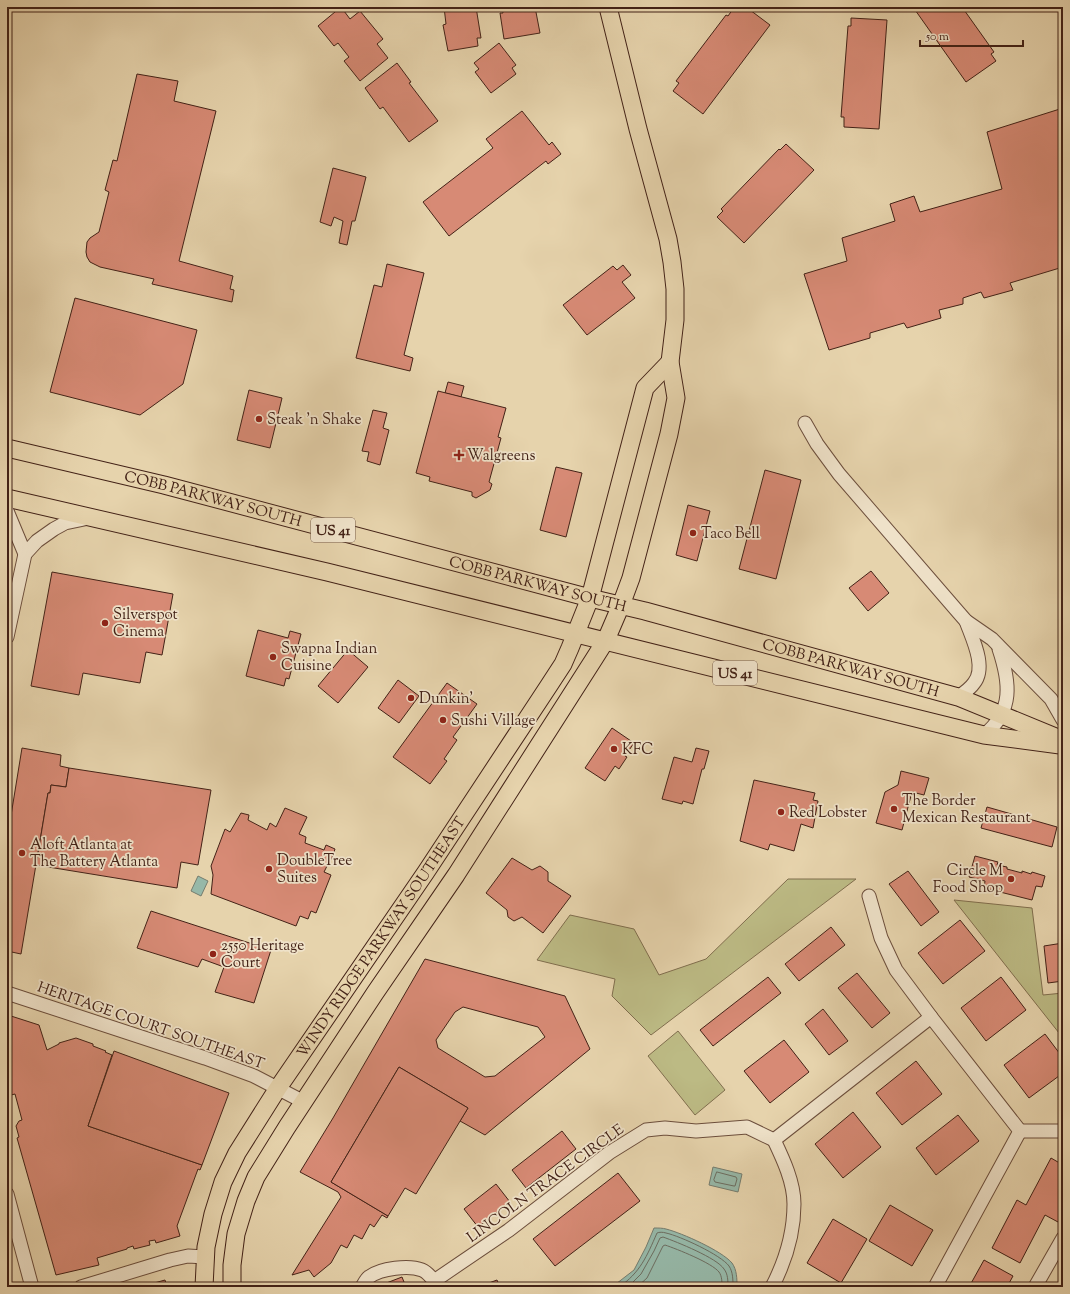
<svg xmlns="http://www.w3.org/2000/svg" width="1070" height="1294" font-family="'Sorts Mill Goudy',serif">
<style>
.green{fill:#bcba84;stroke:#806e4e}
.water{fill:#96b8a8;stroke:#757c6e}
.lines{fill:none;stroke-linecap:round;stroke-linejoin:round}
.shore{stroke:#6c6d60;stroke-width:1}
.building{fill:#d78a75;stroke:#432217;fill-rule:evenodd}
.minor-casing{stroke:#6c4e3c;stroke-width:15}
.major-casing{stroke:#432217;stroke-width:19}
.minor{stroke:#efe2c9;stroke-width:13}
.major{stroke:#e6d3ac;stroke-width:17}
.poi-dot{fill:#8f2418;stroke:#efe2c9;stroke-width:1.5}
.labels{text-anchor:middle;stroke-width:3.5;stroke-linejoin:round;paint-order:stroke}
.shield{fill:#efe2c9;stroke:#775c4c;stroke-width:1}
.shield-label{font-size:14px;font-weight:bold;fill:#432217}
.poi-label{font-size:15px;fill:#432217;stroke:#efe2c9;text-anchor:start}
.street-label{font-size:15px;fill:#432217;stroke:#efe2c9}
</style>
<rect width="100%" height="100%" fill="#e6d3ac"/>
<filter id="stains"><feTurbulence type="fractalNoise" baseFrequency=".005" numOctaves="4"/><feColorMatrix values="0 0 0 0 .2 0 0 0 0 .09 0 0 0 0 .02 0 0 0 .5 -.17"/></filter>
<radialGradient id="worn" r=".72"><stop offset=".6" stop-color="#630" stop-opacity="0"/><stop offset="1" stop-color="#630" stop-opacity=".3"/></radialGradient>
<!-- green -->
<g class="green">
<polygon points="788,879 856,879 651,1035 612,996 615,979 537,960 570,915 634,929 659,975 706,959"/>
<polygon points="954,900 1032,908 1043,995 1063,993 1063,1038"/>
<polygon points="678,1031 725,1090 695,1115 648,1056"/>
</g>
<!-- water -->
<g class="water">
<polygon points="198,876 208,881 201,896 191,891"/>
<polygon points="713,1167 742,1174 738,1192 709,1185"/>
<path d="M654,1228c4,0 9,0 12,1 16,4 56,22 66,34 5,7 5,16 5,24h-125l22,-17 12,-23z"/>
</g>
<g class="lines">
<!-- shore -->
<g class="shore">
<polygon points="717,1172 736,1177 737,1179 735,1186 734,1186 715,1182 714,1180"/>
<path d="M619,1287c21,-14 28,-31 38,-54 2,-1 6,-1 9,0 14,3 55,22 63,33 4,6 4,14 4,21"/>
<path d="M628,1287l13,-13 13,-23 6,-13 3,-1c14,5 54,21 61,32 4,5 4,12 4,18"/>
<path d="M637,1287l10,-9 16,-32 2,-1c12,4 47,18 54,27 3,4 3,10 3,15"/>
</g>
</g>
<!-- building -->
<g class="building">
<polygon points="341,7 350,19 360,11 383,39 377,44 388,58 360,81 344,61 349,57 338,43 334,46 318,26"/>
<polygon points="444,7 476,7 481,38 477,38 478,46 448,51 443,25 446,24"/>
<polygon points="502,7 535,7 540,33 504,39 500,13 503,13"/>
<polygon points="738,7 746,7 770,25 703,114 673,91 679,83 676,81 726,15 728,16 733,9 735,10"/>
<polygon points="913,7 962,7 994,52 991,54 996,61 966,82"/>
<polygon points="851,18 887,20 879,129 844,127 844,117 841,117 848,26 851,26"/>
<polygon points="499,43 516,65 512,68 516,74 491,93 475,72 479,69 474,63"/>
<polygon points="397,63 411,82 409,83 438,121 409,142 383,107 380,109 365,88"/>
<polygon points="137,74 178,81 174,101 216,111 179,261 233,276 230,289 234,290 232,302 152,284 154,279 100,267 90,262 87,257 86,252 87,242 90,238 99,232 109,192 105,190 113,160 117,161"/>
<polygon points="1063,108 1063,267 1010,283 1013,290 984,298 981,292 963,298 963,304 939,310 941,318 907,328 904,323 870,333 870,338 829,350 804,274 847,261 842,238 895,221 890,204 914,196 920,212 1002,189 987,132"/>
<polygon points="522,111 549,145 552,142 561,154 548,164 546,161 449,236 423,202 493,148 486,139"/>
<polygon points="786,144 814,170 744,243 717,217 723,211 721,209 779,149 780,150"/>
<polygon points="333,168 366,177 355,221 352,221 347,245 339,243 343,221 334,217 331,226 320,222"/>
<polygon points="387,264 424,273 404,355 413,358 410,371 356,358 374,285 382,287"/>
<polygon points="623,265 631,275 622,282 635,298 587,335 563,305 613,266 617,270"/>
<polygon points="75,298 197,330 183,384 140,415 50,392"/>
<polygon points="448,382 464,386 461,397 445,393"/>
<polygon points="249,390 282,398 270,448 237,440"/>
<polygon points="438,391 506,408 498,437 501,438 489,482 492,484 490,490 476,498 472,496 472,492 429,481 430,477 416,473"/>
<polygon points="373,410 387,413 383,428 389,430 380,465 367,461 369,452 362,451"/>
<polygon points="556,467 582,473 566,537 540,530"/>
<polygon points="765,470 801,480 776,579 739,569"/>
<polygon points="688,505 710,511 697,561 676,555"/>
<polygon points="871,571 889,593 868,611 849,588"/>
<polygon points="52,572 173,594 162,655 146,652 140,683 83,673 79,695 31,686"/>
<polygon points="258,630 288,638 290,631 301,634 289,679 286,678 284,686 246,676"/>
<polygon points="348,650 368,667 338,703 318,686"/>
<polygon points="398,680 419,696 399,723 378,708"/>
<polygon points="447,683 477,704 453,737 457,740 444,759 447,761 430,784 393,757"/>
<polygon points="612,728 634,743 625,756 627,757 619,769 615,766 605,781 585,768"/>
<polygon points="22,748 61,755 60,766 69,768 66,787 51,785 50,793 48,793 21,954 7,951 7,840"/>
<polygon points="696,748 709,751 704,769 702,769 693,804 683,801 682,804 662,799 674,757 692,762"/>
<polygon points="69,768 211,790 198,865 181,862 177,888 36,865 48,793 50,793 51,785 66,787"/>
<polygon points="901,771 929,778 924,795 912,792 902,830 876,823 885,792 898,785"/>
<polygon points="754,780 815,793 813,800 818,801 813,828 801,824 794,851 770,844 768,850 740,841"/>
<polygon points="987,807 1057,827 1052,847 981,828"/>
<polygon points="285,808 307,817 299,834 306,837 305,843 324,850 326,845 335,849 332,858 329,862 324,872 331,875 316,913 311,911 308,919 300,916 296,926 211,894 213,875 211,866 225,829 230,832 241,813 249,815 248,820 267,830 270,823 276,827"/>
<polygon points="975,856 998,862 997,865 1007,867 1007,869 1022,873 1022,871 1031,874 1032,872 1045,876 1042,887 1036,886 1032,900 984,888 985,881 969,877"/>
<polygon points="512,858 532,870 540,866 548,872 548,881 571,896 543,933 522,917 514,921 508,917 507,910 486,893"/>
<polygon points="908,871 939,912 921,926 889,884"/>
<polygon points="151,911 271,950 254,1003 215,992 224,967 202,959 198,967 137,948"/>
<polygon points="960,920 985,951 943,984 918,953"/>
<polygon points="831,927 845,945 799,981 785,964"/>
<polygon points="1063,943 1063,981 1048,983 1044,946"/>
<path d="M425,959l140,37 25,53 -105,86 -25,-14 8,-13 -69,-41 -68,115 57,34 -1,2 -5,-3 -8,12 -4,-3 -8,15 -8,-4 -7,13 -6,-3 -10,18 -17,14 -5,-7 -17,5 49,-78 -3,-5 -38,-20 33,-54zM463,1007l75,20 7,10 -50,39 -10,1 -47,-29 -2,-8 19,-28z"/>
<polygon points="857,973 890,1013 872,1028 838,988"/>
<polygon points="768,977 781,993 713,1046 700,1030"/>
<polygon points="1001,977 1026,1010 986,1041 961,1008"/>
<polygon points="823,1009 848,1041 829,1055 805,1024"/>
<polygon points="11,1016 39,1025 47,1050 59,1044 59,1043 76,1038 93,1044 93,1046 106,1051 105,1052 112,1055 88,1126 202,1165 200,1170 198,1169 177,1226 180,1236 156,1243 155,1240 149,1241 150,1245 134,1249 133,1246 127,1248 127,1249 97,1258 99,1265 56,1275 17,1138 19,1137 16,1126 19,1121 22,1120 15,1094 7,1096 7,1017 10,1018"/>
<polygon points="1045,1034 1063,1058 1063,1073 1029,1098 1004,1065"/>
<polygon points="784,1040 809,1072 770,1103 744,1071"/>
<polygon points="114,1051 229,1093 202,1165 88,1126"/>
<polygon points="916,1061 942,1094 902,1125 876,1093"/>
<polygon points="399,1067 468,1108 416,1194 405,1188 388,1216 331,1182"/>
<polygon points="853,1112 881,1147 843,1178 815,1144"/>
<polygon points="958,1115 979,1141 936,1175 916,1148"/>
<polygon points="562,1131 576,1149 526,1188 512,1170"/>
<polygon points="1051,1158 1063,1165 1063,1211 1058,1222 1045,1215 1020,1263 992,1248 1017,1200 1026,1205"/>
<polygon points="618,1173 640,1201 555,1266 533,1239"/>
<polygon points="496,1184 510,1202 478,1227 464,1209"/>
<polygon points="890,1205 933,1230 912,1266 869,1241"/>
<polygon points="833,1219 867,1239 841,1283 807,1263"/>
<polygon points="984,1260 1013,1276 1007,1287 969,1287"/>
<polygon points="7,1273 9,1279 11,1287 7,1287"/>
<polygon points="402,1277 406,1287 376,1287"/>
<polygon points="165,1280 167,1287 139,1287 147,1285"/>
<polygon points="497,1280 500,1287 478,1287"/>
</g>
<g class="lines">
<defs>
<g id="minor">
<polyline points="805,423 817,444 839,474 959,613 966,621 992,639 1051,699 1063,720"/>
<polyline points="7,511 25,554"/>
<polyline points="7,637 25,554 37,541 54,529 65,523 89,518"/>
<path d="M958,697c6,-4 12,-8 16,-14 13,-16 -2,-45 -8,-62"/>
<path d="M984,735c30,-24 26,-53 15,-86"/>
<polyline points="869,896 881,938 896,970 931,1017 1020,1131"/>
<polyline points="7,993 205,1058 254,1076 304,1102"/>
<polyline points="1020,1131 1063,1131"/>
<polyline points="774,1140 931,1017"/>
<polyline points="7,1194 32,1287"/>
<polyline points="81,1287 170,1260 188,1256 205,1257"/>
<path d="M362,1287c2,-3 4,-8 7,-10 12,-9 40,-12 53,-7 5,2 9,7 12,11"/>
<polyline points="437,1287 434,1281 509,1230 609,1153 646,1130 665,1128 696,1131 747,1127 774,1140"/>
<path d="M772,1287c13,-25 22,-55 22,-83 0,-22 -11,-45 -20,-64"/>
<polyline points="935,1287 1020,1131"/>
<polyline points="1035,1287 1063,1238"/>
</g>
<g id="major">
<path id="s1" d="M7,448l157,37 426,113 55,13 313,86 105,43"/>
<polyline points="7,498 327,572 984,735 1060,745"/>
<path id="s2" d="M204,1287l2,-40 7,-33 10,-32 14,-29 41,-65 148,-216 122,-185 15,-23 7,-16 20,-50 55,-210 25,-26"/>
<polyline points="232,1287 232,1265 236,1234 246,1201 256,1177 287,1127 375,993 456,875 594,659 606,640 621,605 631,578 669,434 676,398 670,362 675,320 675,289 672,262 668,239 638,129 608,7"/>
</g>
</defs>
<!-- minor casing -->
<use href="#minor" class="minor-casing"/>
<!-- major casing -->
<use href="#major" class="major-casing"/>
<!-- minor -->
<use href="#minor" class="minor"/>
<!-- major -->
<use href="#major" class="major"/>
</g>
<!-- markers -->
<g class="poi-dot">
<circle cx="259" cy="419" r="4"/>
<path d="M457 449h4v4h4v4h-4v4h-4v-4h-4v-4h4z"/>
<circle cx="693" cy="533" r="4"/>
<circle cx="105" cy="623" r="4"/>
<circle cx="273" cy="657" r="4"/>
<circle cx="411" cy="698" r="4"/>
<circle cx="443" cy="720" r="4"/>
<circle cx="614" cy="749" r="4"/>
<circle cx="894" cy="809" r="4"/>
<circle cx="781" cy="812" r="4"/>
<circle cx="22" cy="853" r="4"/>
<circle cx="269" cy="869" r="4"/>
<circle cx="1011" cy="879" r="4"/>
<circle cx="213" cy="954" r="4"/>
</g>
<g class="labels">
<!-- shield labels -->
<g class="shield">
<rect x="311" y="518" width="44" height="24" rx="3"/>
<rect x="713" y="661" width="44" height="24" rx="3"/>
</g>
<g class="shield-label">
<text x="333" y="535">US 41</text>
<text x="735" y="678">US 41</text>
</g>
<!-- poi labels -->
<g class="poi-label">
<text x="267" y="424">Steak 'n Shake</text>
<text x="467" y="460">Walgreens</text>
<text x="701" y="538">Taco Bell</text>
<text x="113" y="619">Silverspot<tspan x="113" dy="17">Cinema</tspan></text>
<text x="281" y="653">Swapna Indian<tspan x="281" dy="17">Cuisine</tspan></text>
<text x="419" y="703">Dunkin'</text>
<text x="451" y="725">Sushi Village</text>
<text x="622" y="754">KFC</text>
<text x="902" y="805">The Border<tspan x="902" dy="17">Mexican Restaurant</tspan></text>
<text x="789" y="817">Red Lobster</text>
<text x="30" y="849">Aloft Atlanta at<tspan x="30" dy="17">The Battery Atlanta</tspan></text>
<text x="277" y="865">DoubleTree<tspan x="277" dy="17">Suites</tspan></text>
<text x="1003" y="875" text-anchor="end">Circle M<tspan x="1003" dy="17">Food Shop</tspan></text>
<text x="221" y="950">2550 Heritage<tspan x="221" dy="17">Court</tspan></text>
</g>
<!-- street labels -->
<g class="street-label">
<text dy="5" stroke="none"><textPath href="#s1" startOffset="212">COBB PARKWAY SOUTH</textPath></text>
<text dy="5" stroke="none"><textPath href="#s1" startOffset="548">COBB PARKWAY SOUTH</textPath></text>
<text dy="5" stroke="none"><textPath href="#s1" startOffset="872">COBB PARKWAY SOUTH</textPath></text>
<text dy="5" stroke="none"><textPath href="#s2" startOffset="399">WINDY RIDGE PARKWAY SOUTHEAST</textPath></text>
<text transform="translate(151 1025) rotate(19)" y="5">HERITAGE COURT SOUTHEAST</text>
<text transform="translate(545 1183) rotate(-36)" y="5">LINCOLN TRACE CIRCLE</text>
</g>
</g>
<!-- margin -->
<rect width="1070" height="1294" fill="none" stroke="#e6d3ac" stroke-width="24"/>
<rect x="8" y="8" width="1054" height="1278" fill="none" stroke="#432217" stroke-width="2"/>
<rect x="12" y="12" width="1046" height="1270" fill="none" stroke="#432217"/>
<!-- scale -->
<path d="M920 40v6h103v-6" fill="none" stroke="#432217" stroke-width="2"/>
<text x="926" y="40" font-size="12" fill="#432217" stroke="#efe2c9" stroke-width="3" paint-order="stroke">50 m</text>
<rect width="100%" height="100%" filter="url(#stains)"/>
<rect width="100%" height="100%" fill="url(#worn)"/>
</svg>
